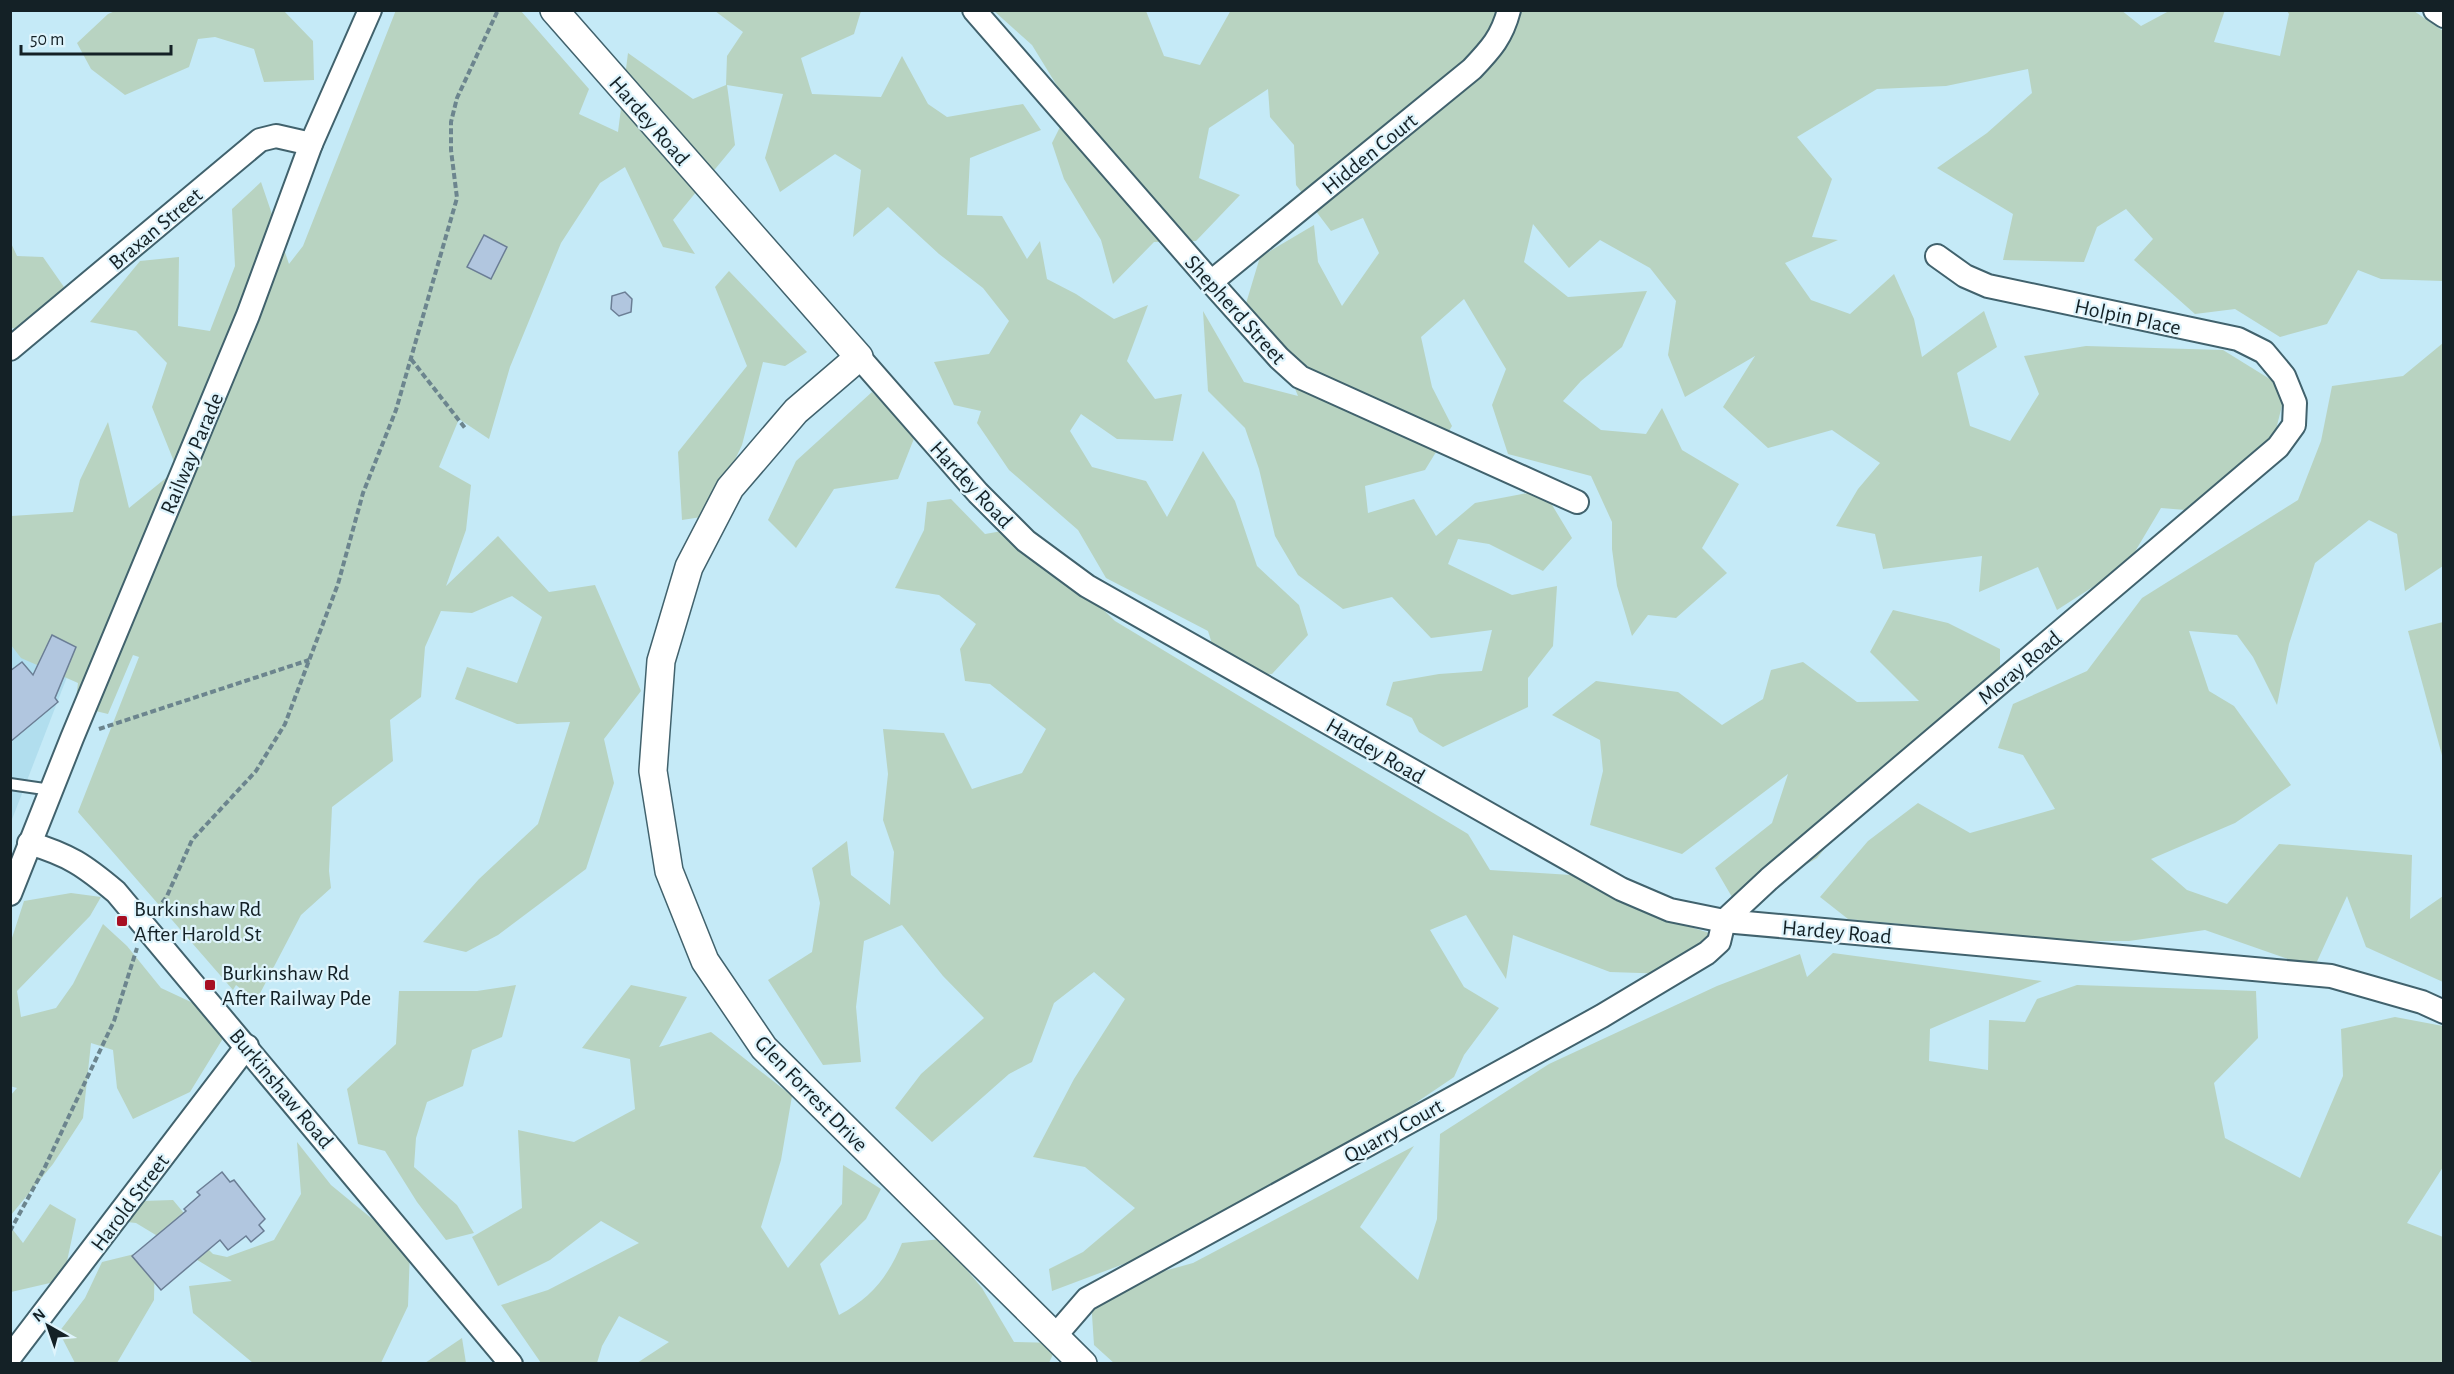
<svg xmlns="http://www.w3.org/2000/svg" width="2454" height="1374" font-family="'Alegreya Sans',sans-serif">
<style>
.built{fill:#b1deee}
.green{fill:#b8d3c1}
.building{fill:#b1c6df;stroke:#6b7e95;stroke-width:1.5}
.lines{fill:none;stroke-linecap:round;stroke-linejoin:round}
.service-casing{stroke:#41626d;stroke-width:14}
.minor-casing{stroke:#41626d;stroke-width:26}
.tertiary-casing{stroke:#41626d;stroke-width:30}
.path{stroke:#6c858e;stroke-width:4;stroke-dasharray:6 3;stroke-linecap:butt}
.service{stroke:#fff;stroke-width:10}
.minor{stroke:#fff;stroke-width:22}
.tertiary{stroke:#fff;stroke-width:27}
.poi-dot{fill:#a70f23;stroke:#def4fc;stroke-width:2}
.labels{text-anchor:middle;stroke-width:4.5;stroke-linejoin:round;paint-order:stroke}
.street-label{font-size:22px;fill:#142126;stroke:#def4fc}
.poi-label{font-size:22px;fill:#142126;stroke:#def4fc;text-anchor:start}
</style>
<rect width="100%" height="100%" fill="#c5eaf7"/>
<!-- built -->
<polygon class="built" points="11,584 84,633 11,822"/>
<!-- green -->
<g class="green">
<polygon points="396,10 521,11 589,89 579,114 618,132 628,53 693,99 726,85 727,56 743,32 715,11 861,11 854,34 801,58 812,94 881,97 902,56 928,104 947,117 1023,104 1041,130 970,158 967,215 1002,216 1027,259 1040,241 1047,279 1076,294 1114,319 1148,305 1127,361 1155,399 1182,394 1173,441 1117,439 1081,414 1070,431 1092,467 1146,481 1167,517 1203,451 1235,501 1257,566 1299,605 1308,635 1272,674 1221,673 1208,631 1106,578 1078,530 1009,470 977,423 981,411 954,405 934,362 989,354 1009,321 983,288 939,254 888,207 853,237 861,170 835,154 780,192 765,158 783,94 727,85 735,145 673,220 695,254 663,247 625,167 600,183 561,243 510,367 489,439 459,419 439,467 471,485 466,530 446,586 498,536 549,592 595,585 641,691 604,739 614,783 586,869 498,935 466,952 423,942 479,879 538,824 570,722 517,724 455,699 467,667 517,683 542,617 512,596 472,613 441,611 425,647 421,697 390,720 393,761 332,807 329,871 331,888 301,915 256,1001 236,985 233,990 78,812 139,657 133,655 108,714 75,706 78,683 21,658 11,645 11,516 73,512 80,480 108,422 129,508 177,469 152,407 167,363 136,331 90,322 140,261 179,257 178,326 210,331 235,266 232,209 261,182 289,264 303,246"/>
<polygon points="1231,10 2121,10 2141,26 2169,11 2225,10 2214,42 2280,56 2289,14 2287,11 2414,11 2443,31 2443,281 2381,279 2358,270 2327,324 2280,337 2235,309 2195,314 2134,260 2153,239 2126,209 2097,227 2084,262 2003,260 2013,214 1937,168 1987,133 2032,93 2028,69 1946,86 1877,89 1797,137 1832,179 1812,237 1838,240 1785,263 1811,300 1850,314 1894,274 1914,319 1922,357 1984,311 1997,347 1957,373 1970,426 2010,441 2039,394 2024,356 2086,346 2223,350 2286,389 2273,442 2198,511 2161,508 2127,565 2057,610 2038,567 1979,592 1982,556 1883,569 1875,534 1836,526 1858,489 1880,463 1832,430 1768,448 1723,407 1755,356 1685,397 1668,355 1676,301 1650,268 1600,240 1569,268 1533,224 1524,262 1568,297 1647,291 1622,347 1581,381 1563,401 1601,430 1646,434 1662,408 1682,450 1739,484 1702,548 1727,573 1676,618 1648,615 1632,636 1617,586 1612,549 1612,522 1591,476 1508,454 1492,405 1506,369 1464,299 1421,337 1432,387 1452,426 1425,470 1365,486 1368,513 1414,499 1436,536 1475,503 1543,490 1572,538 1543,571 1489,544 1458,539 1448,564 1512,595 1557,586 1553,646 1528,678 1528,707 1443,747 1419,732 1412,718 1386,705 1393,682 1439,674 1482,671 1492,630 1431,638 1392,597 1343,609 1298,575 1275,536 1259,469 1245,428 1208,391 1203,311 1244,382 1298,396 1282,357 1241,320 1260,257 1314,225 1318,262 1342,306 1379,253 1363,218 1331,231 1296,185 1294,145 1270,117 1268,89 1209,128 1199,178 1240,195 1196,241 1154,242 1113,284 1101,240 1064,179 1052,143 1070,107 1032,45 994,11 1146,11 1164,56 1200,65"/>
<polygon points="115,11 284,11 313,41 314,80 264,82 254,49 215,37 198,39 189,67 125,95 91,69 77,43 108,14"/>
<polygon points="10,241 17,256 43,257 64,287 33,331 11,328"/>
<polygon points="729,271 807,352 785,366 763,362 742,445 708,516 682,520 678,452 747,366 715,287"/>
<polygon points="2443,343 2443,566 2405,591 2397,534 2369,520 2315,563 2289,644 2277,705 2253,657 2237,635 2189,631 2209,691 2234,706 2291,785 2235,823 2151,859 2187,890 2227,904 2279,844 2412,855 2410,919 2443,896 2443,982 2366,947 2347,896 2314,968 2205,930 2129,941 2076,941 1848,919 1820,897 1868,841 1918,803 1970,833 2055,809 2023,755 1998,748 2013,704 2087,671 2142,598 2298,500 2321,441 2332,386 2403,376"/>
<polygon points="872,392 915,436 898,479 834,489 796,548 768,520 796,461"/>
<polygon points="951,499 985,534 1019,528 1115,621 1468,834 1490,870 1571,875 1651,915 1713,934 1670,974 1610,972 1513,935 1506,979 1466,915 1430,930 1464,987 1499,1008 1464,1055 1454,1077 1330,1161 1161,1250 1052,1291 1049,1269 1083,1252 1135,1208 1085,1167 1033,1157 1074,1079 1125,999 1094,972 1054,1003 1032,1062 1009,1074 932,1142 895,1108 921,1074 984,1018 943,976 902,925 864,941 856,1007 861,1062 823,1065 768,980 812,952 820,903 812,868 847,841 851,875 890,905 894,852 883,820 888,774 883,729 944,733 972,789 1022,773 1046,729 990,684 965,681 960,649 976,624 939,595 895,588 924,530 927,502"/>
<polygon points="1893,610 1948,623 2000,649 2000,692 1850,818 1817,858 1754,895 1732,897 1715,868 1772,823 1788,774 1682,854 1590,825 1603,771 1600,740 1552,715 1596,681 1678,692 1722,725 1763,699 1771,670 1803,662 1857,702 1919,701 1870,652"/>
<polygon points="2443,622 2444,622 2443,759 2408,631"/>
<polygon points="71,893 101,897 90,916 17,991 21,1017 56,1008 73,984 103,924 127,946 161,988 206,1009 230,1027 190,1092 133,1119 117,1088 113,1050 91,1043 83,1118 53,1164 11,1215 10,1096 17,1088 10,1086 11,941 24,901"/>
<polygon points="1833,953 2042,981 1930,1029 1929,1061 1988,1070 1989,1020 2025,1022 2037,999 2077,985 2256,991 2258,1038 2214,1083 2225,1138 2300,1178 2343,1076 2341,1029 2395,1017 2443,1026 2443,1167 2407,1223 2443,1237 2443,1363 1115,1364 1094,1345 1091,1300 1103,1288 1193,1263 1414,1146 1360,1227 1418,1280 1437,1219 1440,1134 1549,1064 1717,986 1800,954 1807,977"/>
<polygon points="516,985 502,1037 472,1050 463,1086 427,1102 416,1138 414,1167 457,1205 474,1233 446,1240 417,1202 385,1151 358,1144 347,1089 396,1044 399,991 477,991"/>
<path d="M631,985l56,12 -28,50 52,-15 81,64 -11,64 -20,67 27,41 54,-64 1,-39 38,24 -15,30 -46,45 19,51c32,-17 49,-38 63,-72l39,-4 41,49 32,54 44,1 -9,20h-412l32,-21 -50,-26 -17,30 -5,17h-56l-40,-58 47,-15 91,-47 -38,-22 -51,39 -52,26 -26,-49 50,-29 -4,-78 56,12 61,-33 -5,-50 -48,-11z"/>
<polygon points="297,1142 331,1185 410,1250 408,1306 381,1363 253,1363 193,1313 189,1286 232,1281 136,1223 127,1222 142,1201 173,1200 188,1218 194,1235 213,1254 227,1257 274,1240 301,1194"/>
<polygon points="50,1204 76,1219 63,1280 11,1292 10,1226 23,1243"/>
<polygon points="155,1249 154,1300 117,1363 75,1363 59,1332 85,1298 102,1262"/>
<polygon points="462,1338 466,1363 425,1363"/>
</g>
<!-- building -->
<g class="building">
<polygon points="484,235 507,247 491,279 467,267"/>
<polygon points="625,292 632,299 631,312 619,316 611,309 612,296"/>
<polygon points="52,635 76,647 55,698 58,702 10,742 10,671 22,662 33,675"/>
<polygon points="222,1172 230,1182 234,1180 265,1219 259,1225 264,1231 251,1242 246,1236 228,1250 220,1240 161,1290 132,1256 186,1211 184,1209 200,1195 197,1192"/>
</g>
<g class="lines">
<defs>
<polyline id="service" points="10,784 51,790"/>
<g id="minor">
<polyline points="974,10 1211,282 1279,358 1300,377 1577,502"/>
<polyline points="2435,10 2444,16"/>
<path d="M1211,282l261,-213c19,-20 30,-32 37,-59"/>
<polyline points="10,349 260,140 276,136 311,144"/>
<polyline points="859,357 978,493 1026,541 1087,586 1621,889 1670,910 1724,921 2331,976 2422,1002 2444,1012"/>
<path d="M29,843c40,12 55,22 87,49l395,472"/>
<polyline points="10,894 72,738 248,315 311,144 370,10"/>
<polyline points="1055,1336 1087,1299 1602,1016 1707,953 1719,942 1724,921 1769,879 2278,447 2294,425 2295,403 2284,376 2264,352 2238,339 1988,286 1965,276 1937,256"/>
<polyline points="10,1357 247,1046"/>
</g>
<polyline id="tertiary" points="554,10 859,357 796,411 730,488 689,567 661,661 653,771 669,871 705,961 764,1048 1083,1364"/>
</defs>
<!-- service casing -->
<use href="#service" class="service-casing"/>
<!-- minor casing -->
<use href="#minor" class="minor-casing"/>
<!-- tertiary casing -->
<use href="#tertiary" class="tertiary-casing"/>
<!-- path -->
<g class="path">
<polyline points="411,359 465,428"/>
<polyline points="99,729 309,660"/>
<polyline points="157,910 167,896 192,840 256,771 285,724 338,584 363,493 396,410 457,198 451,150 451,122 457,98 498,10"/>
<polyline points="10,1231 44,1169 114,1021 137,948"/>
</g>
<!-- service -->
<use href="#service" class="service"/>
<!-- minor -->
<use href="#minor" class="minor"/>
<!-- tertiary -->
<use href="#tertiary" class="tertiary"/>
</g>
<!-- markers -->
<g class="poi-dot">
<rect x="116" y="915" width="12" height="12" rx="3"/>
<rect x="204" y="979" width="12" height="12" rx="3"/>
</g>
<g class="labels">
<!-- street labels -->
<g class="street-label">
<text transform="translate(650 120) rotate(49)" y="8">Hardey Road</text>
<text transform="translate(1369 153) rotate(-39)" y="8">Hidden Court</text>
<text transform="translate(155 228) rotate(-40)" y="8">Braxan Street</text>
<text transform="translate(1236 309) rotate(48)" y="8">Shepherd Street</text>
<text transform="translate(2128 316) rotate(12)" y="8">Holpin Place</text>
<text transform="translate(191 453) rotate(-67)" y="8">Railway Parade</text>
<text transform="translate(972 484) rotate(47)" y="8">Hardey Road</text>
<text transform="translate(2019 667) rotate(-40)" y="8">Moray Road</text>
<text transform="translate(1376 750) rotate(30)" y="8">Hardey Road</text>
<text transform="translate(1837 931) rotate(5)" y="8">Hardey Road</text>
<text transform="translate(282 1088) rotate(50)" y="8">Burkinshaw Road</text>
<text transform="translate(812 1093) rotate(46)" y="8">Glen Forrest Drive</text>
<text transform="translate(1393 1130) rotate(-29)" y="8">Quarry Court</text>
<text transform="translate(129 1202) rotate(-53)" y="8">Harold Street</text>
</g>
<!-- poi labels -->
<g class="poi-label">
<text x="134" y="916">Burkinshaw Rd<tspan x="134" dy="25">After Harold St</tspan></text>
<text x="222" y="980">Burkinshaw Rd<tspan x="222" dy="25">After Railway Pde</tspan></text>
</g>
</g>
<!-- border -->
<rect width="2454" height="1374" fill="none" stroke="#142126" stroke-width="24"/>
<!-- north arrow -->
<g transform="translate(48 1326) rotate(320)" stroke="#def4fc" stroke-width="4.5" paint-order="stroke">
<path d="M0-4.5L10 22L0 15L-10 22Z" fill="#142126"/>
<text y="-9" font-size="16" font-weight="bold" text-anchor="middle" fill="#142126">N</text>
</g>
<!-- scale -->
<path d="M21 45v9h150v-9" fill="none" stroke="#142126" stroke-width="3"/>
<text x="30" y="45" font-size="18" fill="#142126" stroke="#def4fc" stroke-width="4.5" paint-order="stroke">50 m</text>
</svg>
